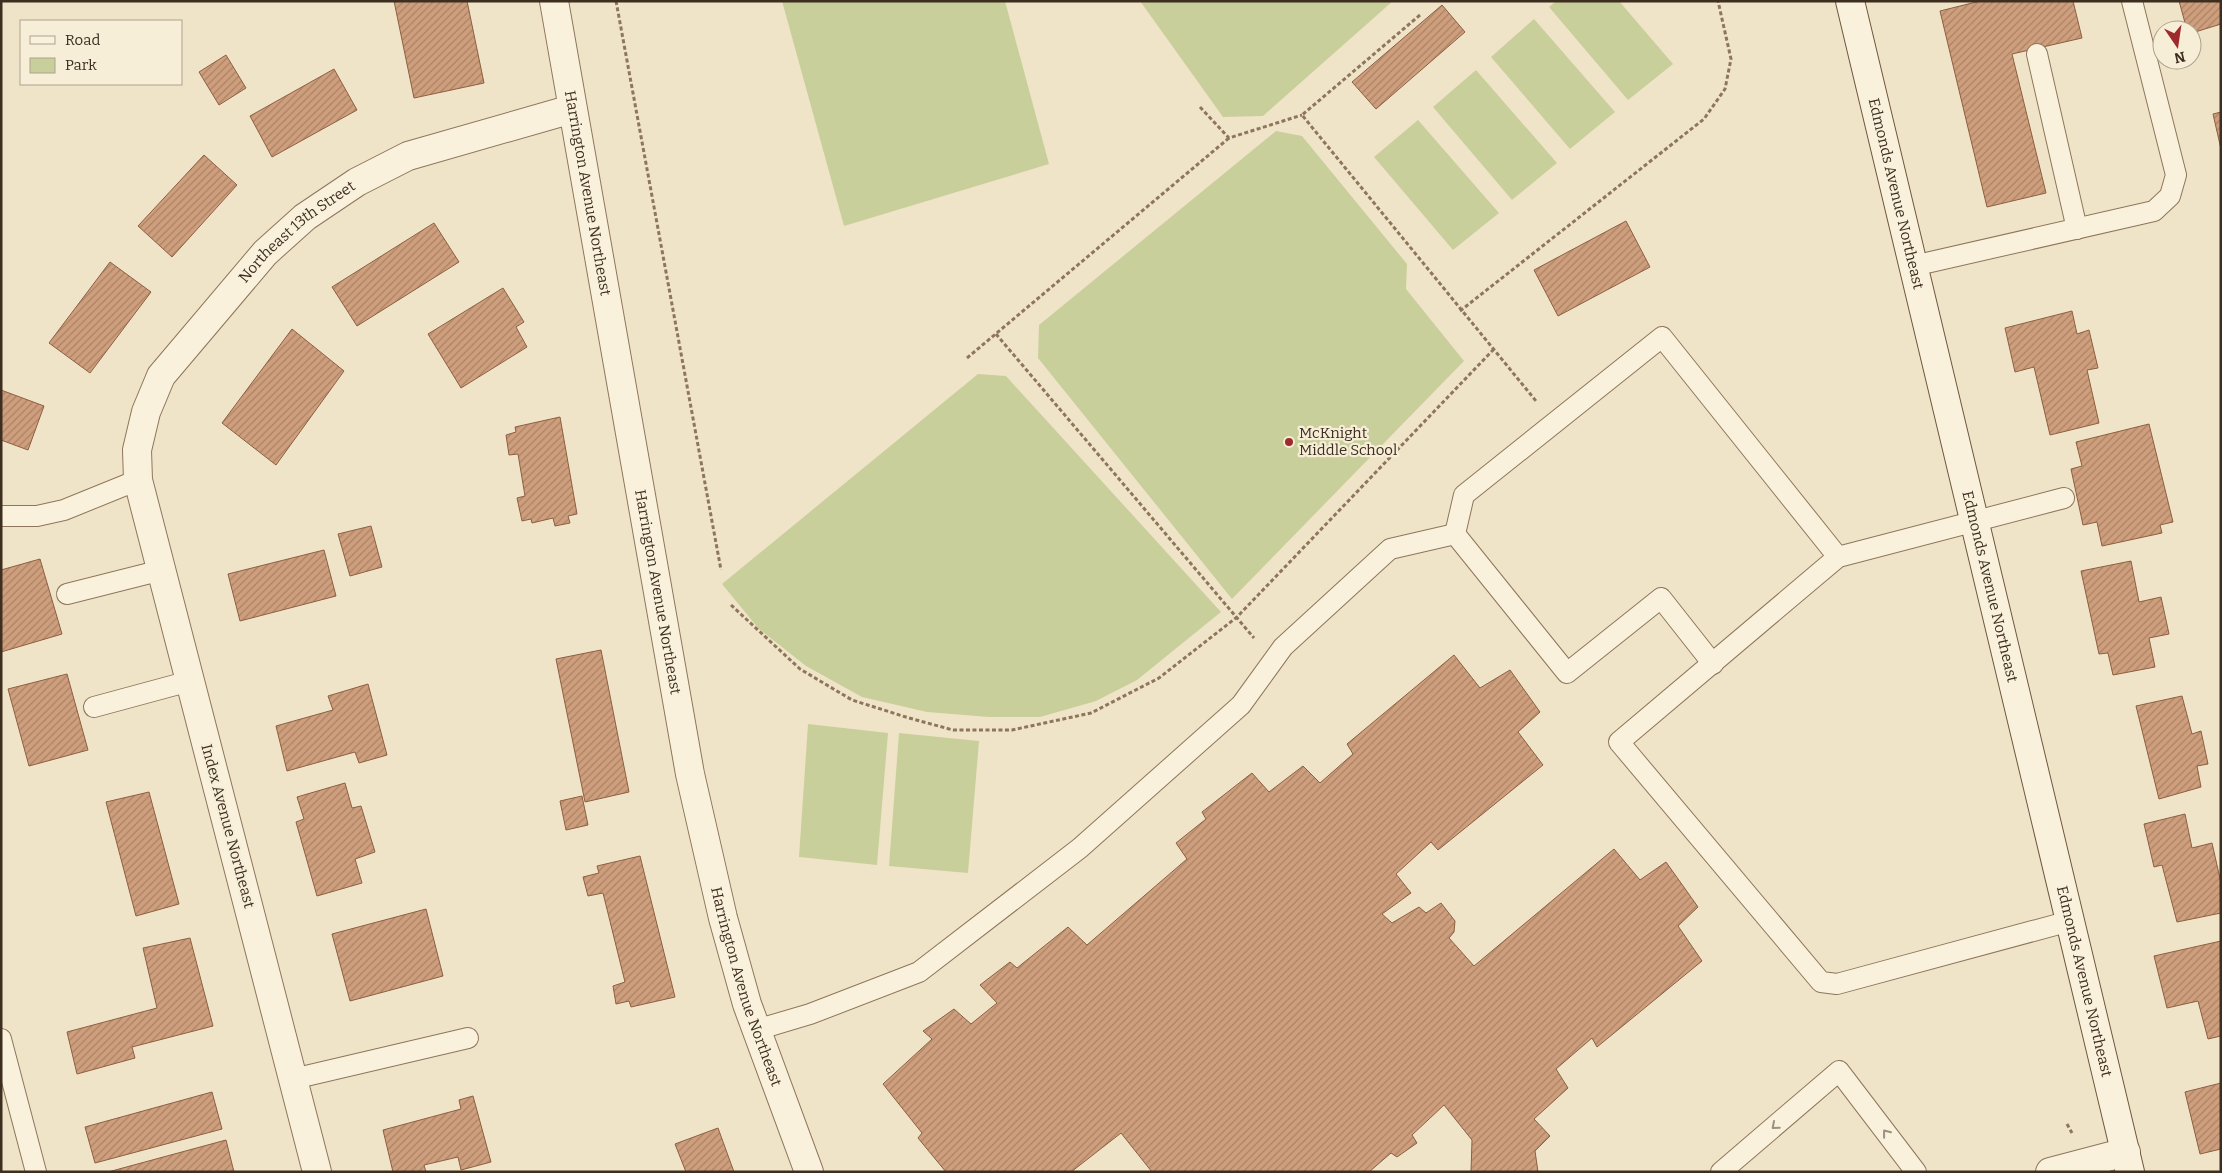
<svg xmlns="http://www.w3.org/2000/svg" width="2222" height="1173" font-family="Bitter,serif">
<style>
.park{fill:#c9cf9b}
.building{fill:url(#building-hatch);stroke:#8d5f41}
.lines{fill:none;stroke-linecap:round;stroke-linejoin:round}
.lane-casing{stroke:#8d765c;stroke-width:22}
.street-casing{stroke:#8d765c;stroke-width:30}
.secondary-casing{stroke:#6f573f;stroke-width:30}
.path{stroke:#8d765c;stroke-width:3;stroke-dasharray:4 2.5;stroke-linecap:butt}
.lane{stroke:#faf1dc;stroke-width:20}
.street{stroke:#faf1dc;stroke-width:28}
.secondary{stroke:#faf1dc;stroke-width:28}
.oneway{stroke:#9c907e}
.poi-dot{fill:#9e2a2b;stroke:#f7eed8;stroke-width:2}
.labels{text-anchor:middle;stroke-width:4.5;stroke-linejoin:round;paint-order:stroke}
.street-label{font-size:15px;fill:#3d2e20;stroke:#f7eed8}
.poi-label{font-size:15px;fill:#3d2e20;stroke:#f7eed8;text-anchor:start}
</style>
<defs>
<pattern id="building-hatch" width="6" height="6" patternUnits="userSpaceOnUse" patternTransform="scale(1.25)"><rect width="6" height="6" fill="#cf9f7d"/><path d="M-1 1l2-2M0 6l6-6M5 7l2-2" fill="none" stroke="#a98266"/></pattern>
</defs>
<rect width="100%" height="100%" fill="#f0e4c8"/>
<!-- park -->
<g class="park">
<polygon points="782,1 1005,1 1049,164 844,226"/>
<polygon points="1140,1 1393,1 1263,116 1223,117"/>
<polygon points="1556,1 1619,1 1673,64 1628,100 1549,7"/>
<polygon points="1534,19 1615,112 1570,149 1491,57"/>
<polygon points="1476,70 1557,163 1512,200 1433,107"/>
<polygon points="1418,120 1499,213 1453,250 1374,157"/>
<polygon points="1276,131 1302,136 1407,264 1406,289 1464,361 1232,599 1038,358 1039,325"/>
<polygon points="978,374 1006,376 1221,612 1137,680 1096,701 1040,717 989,717 927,712 862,697 806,666 759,629 722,584"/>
<polygon points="808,724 888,733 877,865 799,857"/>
<polygon points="899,733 979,741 968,873 889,866"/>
</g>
<!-- building -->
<g class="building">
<polygon points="394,1 467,1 484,83 414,98"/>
<polygon points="1980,1 2073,1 2082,38 2012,54 2046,193 1987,207 1940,11"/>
<polygon points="2179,1 2221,1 2221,24 2192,33 2192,30 2187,30"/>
<polygon points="1442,5 1465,32 1376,109 1352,82"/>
<polygon points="226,55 246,88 219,105 199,72"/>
<polygon points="334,69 357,110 272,157 250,116"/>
<polygon points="2221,112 2221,149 2213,114"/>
<polygon points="204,155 237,185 172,257 138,226"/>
<polygon points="1626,221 1650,267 1558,316 1534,270"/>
<polygon points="434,223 459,262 357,326 332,287"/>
<polygon points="110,262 151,292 90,373 49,343"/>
<polygon points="503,288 524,322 516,327 527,347 461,388 428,334"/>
<polygon points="2072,311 2077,334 2089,330 2098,368 2087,370 2099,423 2050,435 2034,367 2015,372 2005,328"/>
<polygon points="292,329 344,371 276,465 222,423"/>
<polygon points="1,390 44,406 28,450 1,440"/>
<polygon points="560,417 577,514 568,516 570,523 555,526 553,518 532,523 531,519 522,521 517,498 525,496 518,454 509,455 506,435 516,432 515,427"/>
<polygon points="2149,424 2173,522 2160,525 2162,533 2102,546 2097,522 2083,525 2071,469 2082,466 2076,442"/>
<polygon points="371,526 382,567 350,576 338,534"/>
<polygon points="324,550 336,596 240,621 228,574"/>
<polygon points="40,559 62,634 1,652 1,570"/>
<polygon points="2131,561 2139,602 2161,597 2169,634 2149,638 2155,667 2113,675 2108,653 2099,654 2081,571"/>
<polygon points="601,650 629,792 585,802 556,659"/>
<polygon points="1454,655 1480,688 1510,670 1540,712 1518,732 1543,765 1438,850 1431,842 1396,874 1411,893 1382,914 1392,923 1419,907 1426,913 1441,903 1455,921 1454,932 1449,938 1474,966 1614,849 1640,880 1666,862 1698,907 1678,926 1702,961 1597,1047 1592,1038 1556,1069 1568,1088 1534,1119 1550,1136 1535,1151 1538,1172 1471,1172 1472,1140 1444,1105 1412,1135 1417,1143 1397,1157 1391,1153 1369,1172 1152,1172 1121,1133 1071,1172 946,1172 918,1138 922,1133 883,1084 932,1039 923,1031 954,1009 971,1024 997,1003 980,985 1010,962 1017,968 1068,927 1087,945 1187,859 1176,843 1206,819 1202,812 1252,773 1269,792 1303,766 1320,783 1353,754 1347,744"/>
<polygon points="67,674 88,750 29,766 8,689"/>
<polygon points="368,684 387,755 359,763 355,752 287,771 276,726 333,710 328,696"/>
<polygon points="2182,696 2192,734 2201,731 2208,764 2197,766 2201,787 2159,799 2136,706"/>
<polygon points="345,783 352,808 361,806 375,852 355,859 362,883 317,896 296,822 304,819 297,797"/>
<polygon points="149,792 179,904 136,916 106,802"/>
<polygon points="582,796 588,825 566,830 560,801"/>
<polygon points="2185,814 2192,848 2212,843 2221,883 2221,913 2177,922 2162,865 2154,867 2144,824"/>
<polygon points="640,856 675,997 631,1007 629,1001 616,1004 613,986 625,982 603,893 588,896 583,877 599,873 597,866"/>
<polygon points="426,909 443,976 350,1001 332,934"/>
<polygon points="190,938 213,1026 132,1047 135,1058 77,1074 67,1032 157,1008 143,948"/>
<polygon points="2221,941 2221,1036 2208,1039 2198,1001 2167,1008 2154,956"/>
<polygon points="2221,1083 2221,1149 2200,1154 2185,1092"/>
<polygon points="212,1092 222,1129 95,1163 85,1127"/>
<polygon points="473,1096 491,1162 461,1170 458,1157 424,1165 426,1172 393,1172 383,1130 461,1109 459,1100"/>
<polygon points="718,1128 734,1172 686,1172 675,1144"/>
<polygon points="226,1140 234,1172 108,1172"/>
</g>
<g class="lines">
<defs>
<g id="lane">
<polyline points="2037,54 2077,229"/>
<polyline points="1913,266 2154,211 2170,196 2176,175 2132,1"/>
<polyline points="2064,498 1838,557 1619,742 1821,982 1837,984 2070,921"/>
<polyline points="1,516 37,516 64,510 138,480"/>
<polyline points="1455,534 1464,495 1662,337 1838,557"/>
<polyline points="1455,534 1567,673 1661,598 1713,664"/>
<polyline points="67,594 162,570"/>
<polyline points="94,707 190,681"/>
<polyline points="756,1030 810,1014 919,972 1080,848 1241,705 1283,647 1390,549 1455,534"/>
<polyline points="1,1039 36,1172"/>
<polyline points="293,1079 468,1038"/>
<polyline points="1721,1172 1839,1071 1916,1172"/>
</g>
<g id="street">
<path id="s1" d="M554,1l136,773 33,144 24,86 62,168"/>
<path id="s2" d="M317,1172l-179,-692 -1,-30 9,-38 15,-36 104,-123 40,-36 52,-35 51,-26 164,-47"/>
<polyline points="2050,1172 2126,1152"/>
</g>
<g id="secondary">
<path id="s3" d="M1850,1l280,1171"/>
</g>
</defs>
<!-- lane casing -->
<use href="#lane" class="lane-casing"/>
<!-- street casing -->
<use href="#street" class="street-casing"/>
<!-- secondary casing -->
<use href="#secondary" class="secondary-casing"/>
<!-- path -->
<g class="path">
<polyline points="616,1 721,570"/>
<polyline points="1420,15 1302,115 1536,401"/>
<polyline points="1200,107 1229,138 1302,115"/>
<polyline points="1460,311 1704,119 1725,89 1731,59 1718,1"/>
<polyline points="996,334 1254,638"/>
<polyline points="967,358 1229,138"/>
<polyline points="731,605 800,669 852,700 909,718 953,730 1012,730 1091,713 1159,678 1237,617 1493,350"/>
<polyline points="2067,1124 2072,1133"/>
</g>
<!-- lane -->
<use href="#lane" class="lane"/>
<!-- street -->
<use href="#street" class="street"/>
<!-- secondary -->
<use href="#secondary" class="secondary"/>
</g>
<!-- one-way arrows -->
<defs><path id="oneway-chevron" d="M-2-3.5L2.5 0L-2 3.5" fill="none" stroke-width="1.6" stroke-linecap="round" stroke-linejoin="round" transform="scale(1.25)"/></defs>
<g class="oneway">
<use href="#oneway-chevron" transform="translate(1775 1126) rotate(139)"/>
<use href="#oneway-chevron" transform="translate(1886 1133) rotate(-128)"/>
</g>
<!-- markers -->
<circle class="poi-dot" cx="1289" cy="442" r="5"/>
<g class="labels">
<!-- street labels -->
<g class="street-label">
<text dy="5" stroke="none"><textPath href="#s3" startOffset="198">Edmonds Avenue Northeast</textPath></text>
<text dy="5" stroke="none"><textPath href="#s1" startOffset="195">Harrington Avenue Northeast</textPath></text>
<text dy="5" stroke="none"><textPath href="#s2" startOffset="1022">Northeast 13th Street</textPath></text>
<text dy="5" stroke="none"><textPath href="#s3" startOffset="602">Edmonds Avenue Northeast</textPath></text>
<text dy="5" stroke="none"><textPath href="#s1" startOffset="600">Harrington Avenue Northeast</textPath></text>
<text transform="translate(228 826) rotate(75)" y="5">Index Avenue Northeast</text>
<text dy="5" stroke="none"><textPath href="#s3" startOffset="1008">Edmonds Avenue Northeast</textPath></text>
<text dy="5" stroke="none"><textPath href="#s1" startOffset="1005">Harrington Avenue Northeast</textPath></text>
</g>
<!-- poi labels -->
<g class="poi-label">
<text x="1299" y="438">McKnight<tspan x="1299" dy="17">Middle School</tspan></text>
</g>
</g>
<!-- border -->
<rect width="2222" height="1173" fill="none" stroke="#3d2e20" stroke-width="5"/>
<!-- legend -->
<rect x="20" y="20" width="162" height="65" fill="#f7eed8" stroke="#ada18e"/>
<rect x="30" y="36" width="25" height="8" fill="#faf1dc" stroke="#ada18e"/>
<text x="65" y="45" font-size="15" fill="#3d2e20">Road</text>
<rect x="30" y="58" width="25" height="15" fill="#c9cf9b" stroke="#ada18e"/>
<text x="65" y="70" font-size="15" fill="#3d2e20">Park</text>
<!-- north arrow -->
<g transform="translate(2177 45) rotate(167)"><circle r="24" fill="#f7eed8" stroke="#ada18e"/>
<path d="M0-4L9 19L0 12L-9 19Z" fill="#9e2a2b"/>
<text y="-8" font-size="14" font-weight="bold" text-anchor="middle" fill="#3d2e20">N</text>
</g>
</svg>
